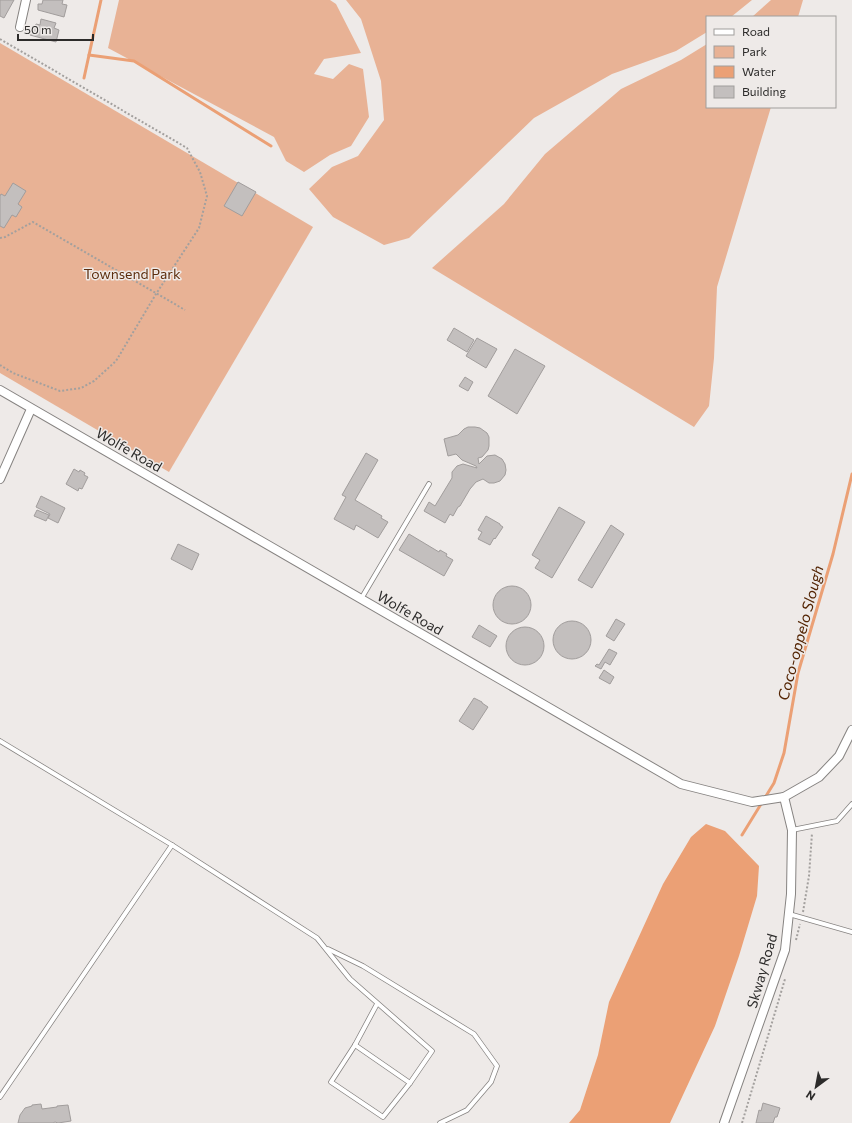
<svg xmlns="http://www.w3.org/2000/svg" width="852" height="1123" font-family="Commissioner,sans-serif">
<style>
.green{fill:#e8b295}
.water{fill:#eba075}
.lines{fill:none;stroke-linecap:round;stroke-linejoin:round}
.stream{stroke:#eba075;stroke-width:3}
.building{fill:#c3bfbe;stroke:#a19d9c}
.lane-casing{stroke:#868381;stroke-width:5.5}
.street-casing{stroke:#868381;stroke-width:10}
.path{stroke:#a3a09e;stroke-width:2;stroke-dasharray:2 2;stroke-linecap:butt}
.lane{stroke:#fff;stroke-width:4}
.street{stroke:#fff;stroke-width:8}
.labels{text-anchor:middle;stroke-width:3;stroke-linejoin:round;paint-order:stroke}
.park-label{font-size:14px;fill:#5d2d0d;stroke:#eeeae8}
.street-label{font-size:14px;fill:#2c2b2a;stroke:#eeeae8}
.water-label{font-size:15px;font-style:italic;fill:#542504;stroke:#eeeae8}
</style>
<rect width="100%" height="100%" fill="#eeeae8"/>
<!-- green -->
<g class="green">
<polygon points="119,0 330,0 336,4 361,53 324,59 314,74 333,79 349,64 363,69 369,117 351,146 330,155 304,172 286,161 274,137 108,48"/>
<polygon points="346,0 752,0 731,17 707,17 707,32 676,51 612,74 534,118 409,238 384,245 333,217 309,189 332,167 358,156 384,120 381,81 361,19"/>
<polygon points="771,0 803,0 798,17 752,17"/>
<polygon points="0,43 313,227 169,472 0,373"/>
<polygon points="707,44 707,107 771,107 717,287 714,358 709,406 694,427 432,268 504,204 545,154 621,89 681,60"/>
</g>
<!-- water -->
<polygon class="water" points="706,824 725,831 759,866 757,896 739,956 715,1026 670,1123 569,1123 580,1110 598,1055 609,1002 663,884 691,837"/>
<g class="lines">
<!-- stream -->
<g class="stream">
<polyline points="89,55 134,61 271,146"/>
<polyline points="84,78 101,0"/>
<polyline points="742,835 774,783 784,753 798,673 833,554 852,474"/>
</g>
</g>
<!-- building -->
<g class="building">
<polygon points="0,0 14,0 4,18 0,16"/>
<polygon points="43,0 63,0 62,4 67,5 64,17 38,10 38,4 42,4"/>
<polygon points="41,19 56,23 54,28 59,30 56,42 30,35 29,30 32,28 33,29 36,24 40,25"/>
<polygon points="238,182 256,192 242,216 224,206"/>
<polygon points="13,183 26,191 18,204 22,207 16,217 12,215 4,228 0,226 0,196 1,194 5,196"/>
<polygon points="454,328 474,340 467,352 447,340"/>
<polygon points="477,338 497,349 486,368 466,356"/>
<polygon points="515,349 545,366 517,414 488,396"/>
<polygon points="465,377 473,382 468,391 459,386"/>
<polygon points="468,427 475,427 480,428 487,433 489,437 489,446 488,450 482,457 478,458 479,464 487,456 495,455 502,459 505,464 506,470 505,475 500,481 494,483 489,483 483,479 476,482 470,489 460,506 458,507 453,516 450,514 445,523 424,511 429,502 435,506 452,478 452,472 457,466 463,464 477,468 476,466 462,460 456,454 448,456 444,439 458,435 464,429"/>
<polygon points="366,453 378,460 355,500 382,516 381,518 388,522 378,538 356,525 354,530 334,519 346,497 342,495"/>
<polygon points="74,469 79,472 80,470 85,473 84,475 88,477 82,489 79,488 78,491 66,484"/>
<polygon points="41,496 65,508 58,523 48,518 50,514 36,507"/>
<polygon points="559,507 585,522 552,578 535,568 540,560 532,555"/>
<polygon points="37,510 49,515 46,521 34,516"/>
<polygon points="486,516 500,524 500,525 503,527 495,539 494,538 490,545 478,539 482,532 478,530"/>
<polygon points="611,525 624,534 592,588 578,580"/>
<polygon points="409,534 439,552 440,550 447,554 446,556 453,560 444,576 399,550"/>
<polygon points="178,544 199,554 192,570 171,559"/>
<circle cx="512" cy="605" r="19"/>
<polygon points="616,619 625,624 614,641 606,636"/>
<circle cx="572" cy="640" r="19"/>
<polygon points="479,625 497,636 490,647 472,637"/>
<circle cx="525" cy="646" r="19"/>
<polygon points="609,649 617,653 610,665 605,662 601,669 595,666 597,664 599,665"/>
<polygon points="604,670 614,677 610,684 599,678"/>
<polygon points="474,698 482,702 482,703 488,707 473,730 459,721"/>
<polygon points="763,1103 780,1108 777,1117 775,1117 773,1123 756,1123 759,1110 761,1111"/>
<polygon points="41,1104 42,1109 57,1107 57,1106 68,1105 71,1121 58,1123 55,1122 53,1123 18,1123 20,1115 25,1108 32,1106 32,1105"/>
</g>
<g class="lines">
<defs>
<g id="lane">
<polyline points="361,599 429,484"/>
<polyline points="0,741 172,845 317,938 350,979 432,1051 410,1083 383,1117 331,1082 355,1045 377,1004"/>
<polyline points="792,830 837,821 852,804"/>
<polyline points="789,914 852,932"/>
<polyline points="328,949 363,966 474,1034 497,1066 491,1082 467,1110 440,1123"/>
<polyline points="355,1045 410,1083"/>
<polyline points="0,1097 172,845"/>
</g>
<g id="street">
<polyline points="20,27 26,0"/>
<polyline points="0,390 681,784 752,802 784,797 819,777 839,756 852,730"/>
<polyline points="0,479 31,409"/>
<polyline points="724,1123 785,950 791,894 792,830 784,797"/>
</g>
</defs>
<!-- lane casing -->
<use href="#lane" class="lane-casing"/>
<!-- street casing -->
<use href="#street" class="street-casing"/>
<!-- path -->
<g class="path">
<polyline points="0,39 187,148 200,172 207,196 199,228 156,294 116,361 94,381 81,388 60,391 13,373 0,365"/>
<polyline points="0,238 5,237 33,222 185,310"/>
<polyline points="803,912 809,876 812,833"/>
<polyline points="796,940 800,924"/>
<polyline points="742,1123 785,979"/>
</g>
<!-- lane -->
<use href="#lane" class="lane"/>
<!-- street -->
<use href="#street" class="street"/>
</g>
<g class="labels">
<!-- park labels -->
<g class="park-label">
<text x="132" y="279">Townsend Park</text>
</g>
<!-- street labels -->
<g class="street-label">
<text transform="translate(129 450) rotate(30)" y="5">Wolfe Road</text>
<text transform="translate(410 613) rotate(30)" y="5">Wolfe Road</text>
<text transform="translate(762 971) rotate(-74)" y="5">Skway Road</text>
</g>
<!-- water labels -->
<g class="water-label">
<text transform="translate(801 633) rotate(-75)" y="5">Coco-oppelo Slough</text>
</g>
</g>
<!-- legend -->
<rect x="706" y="16" width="130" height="92" fill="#eeeae8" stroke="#a09e9c"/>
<rect x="714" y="29" width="20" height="6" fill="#ffffff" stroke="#a09e9c"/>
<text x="742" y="36" font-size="12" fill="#2c2b2a">Road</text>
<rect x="714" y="46" width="20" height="12" fill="#e8b295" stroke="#a09e9c"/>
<text x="742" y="56" font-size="12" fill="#2c2b2a">Park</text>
<rect x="714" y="66" width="20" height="12" fill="#eba075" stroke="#a09e9c"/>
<text x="742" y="76" font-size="12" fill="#2c2b2a">Water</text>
<rect x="714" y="86" width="20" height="12" fill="#c3bfbe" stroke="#a09e9c"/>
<text x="742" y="96" font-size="12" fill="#2c2b2a">Building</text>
<!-- north arrow -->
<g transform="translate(816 1087) rotate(212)" stroke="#eeeae8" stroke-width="3" paint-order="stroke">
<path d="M0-3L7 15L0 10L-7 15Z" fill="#2c2b2a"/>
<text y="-6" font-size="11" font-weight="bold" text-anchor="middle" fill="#2c2b2a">N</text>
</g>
<!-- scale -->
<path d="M18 34v6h75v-6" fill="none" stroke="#2c2b2a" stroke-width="2"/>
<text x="24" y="34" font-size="12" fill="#2c2b2a" stroke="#eeeae8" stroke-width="3" paint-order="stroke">50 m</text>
</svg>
